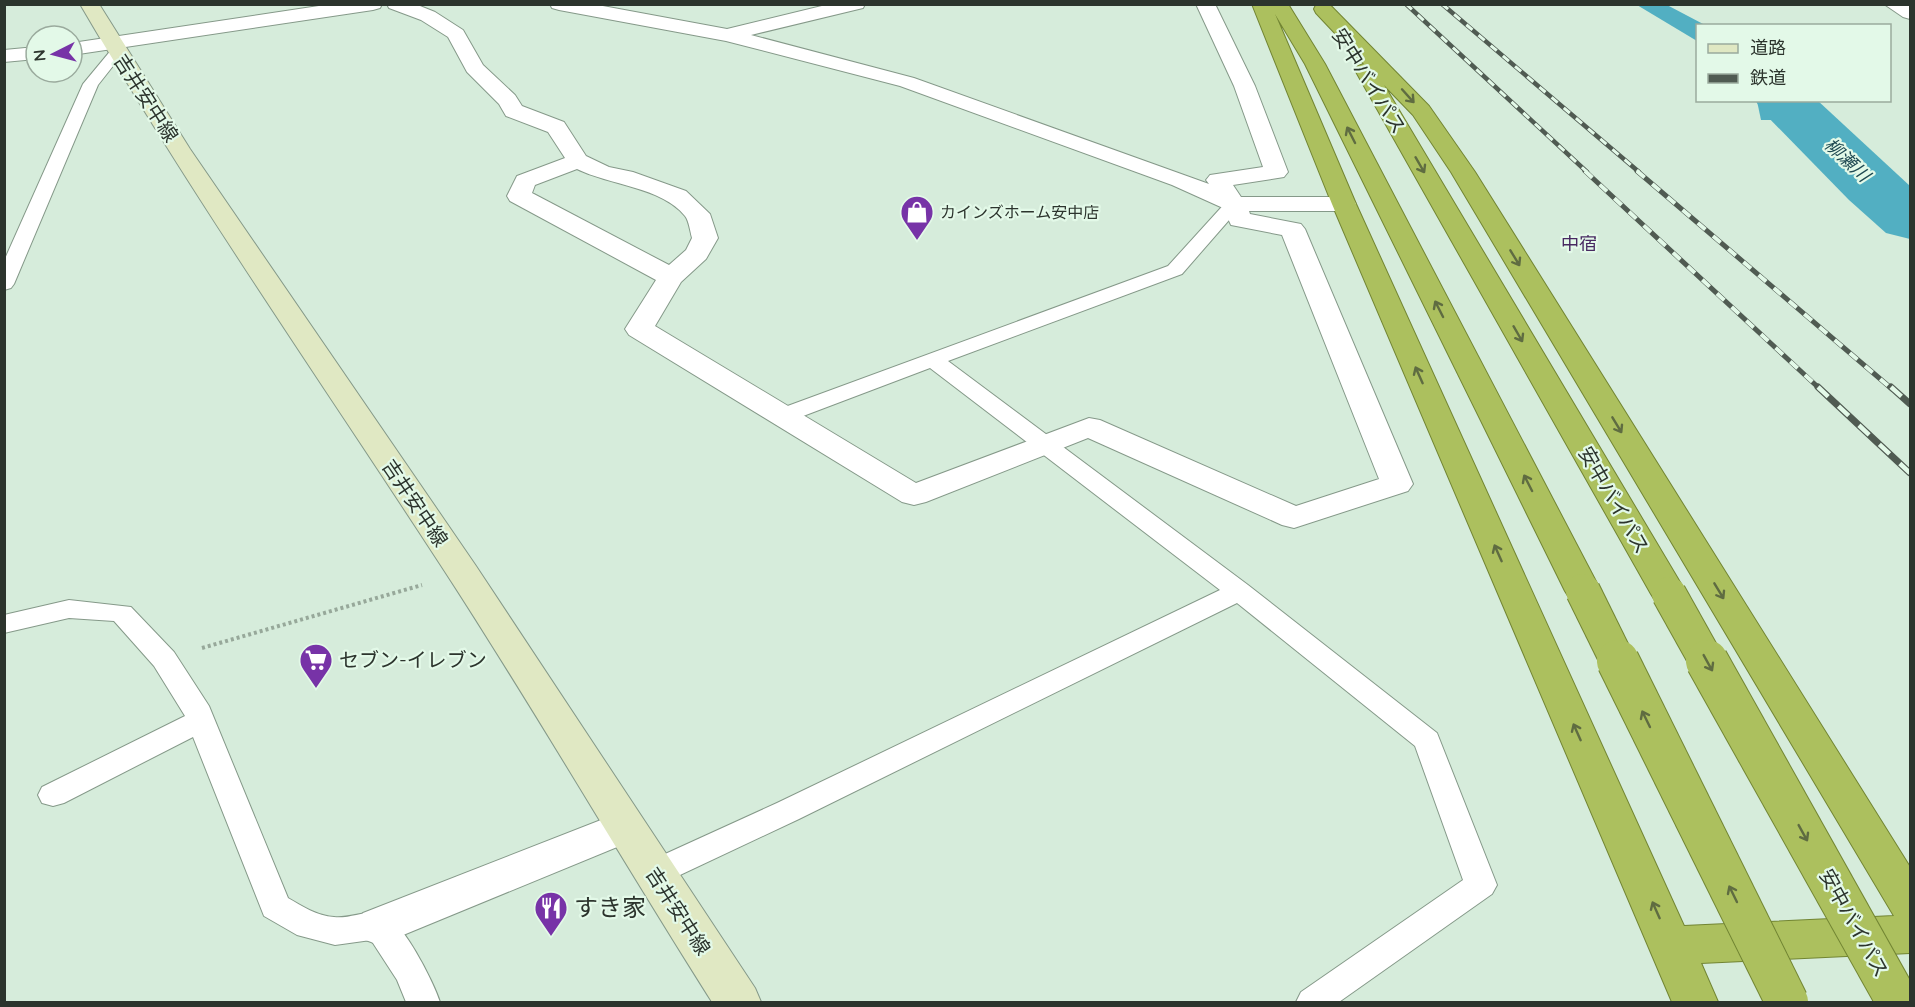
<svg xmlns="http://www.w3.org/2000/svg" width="1915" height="1007" font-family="Quicksand,'Noto Sans JP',sans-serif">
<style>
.water{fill:#52afc2}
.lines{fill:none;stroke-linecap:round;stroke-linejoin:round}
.river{fill:#52afc2;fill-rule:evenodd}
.service-casing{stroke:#859989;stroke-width:2}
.minor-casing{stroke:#859989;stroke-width:2}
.secondary-casing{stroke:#859989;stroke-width:2}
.trunk-casing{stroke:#728533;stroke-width:2}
.path{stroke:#97a89a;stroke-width:4;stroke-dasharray:3 3;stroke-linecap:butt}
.service{fill:#fff;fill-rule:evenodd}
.minor{fill:#fff;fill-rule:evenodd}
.secondary{fill:#e0e8c3;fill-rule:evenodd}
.trunk{fill:#acc05e;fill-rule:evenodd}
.rail-far2-casing{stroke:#505b52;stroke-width:4.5}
.rail-far1-casing{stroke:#505b52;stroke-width:5}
.rail-casing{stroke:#505b52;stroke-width:7}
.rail-far2{stroke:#e3f9e8;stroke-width:3;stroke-dasharray:8;stroke-linecap:butt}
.rail-far1{stroke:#e3f9e8;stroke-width:4;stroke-dasharray:10;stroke-linecap:butt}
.rail{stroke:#e3f9e8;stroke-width:4.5;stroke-dasharray:14;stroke-linecap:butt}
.trunk-bridge-far1-casing{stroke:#728533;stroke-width:36;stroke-linecap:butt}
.trunk-bridge-casing{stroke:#728533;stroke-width:44;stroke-linecap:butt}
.trunk-bridge-far1{stroke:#acc05e;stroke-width:34}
.trunk-bridge{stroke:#acc05e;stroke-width:42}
.oneway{stroke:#5f6c41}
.labels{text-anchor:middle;stroke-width:4.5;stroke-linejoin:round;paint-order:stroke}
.far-poi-label{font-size:16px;fill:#2c342d;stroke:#e3f9e8;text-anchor:start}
.far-water-label{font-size:18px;font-style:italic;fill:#1f4952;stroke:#e3f9e8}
.far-quarter-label{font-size:18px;fill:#482961;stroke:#e3f9e8}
.street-label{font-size:20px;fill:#2c342d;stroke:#e3f9e8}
.poi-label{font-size:20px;fill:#2c342d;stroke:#e3f9e8;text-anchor:start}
.near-poi-label{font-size:24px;fill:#2c342d;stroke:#e3f9e8;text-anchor:start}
</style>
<rect width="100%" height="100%" fill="#d6ecdb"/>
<!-- water -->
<g class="water">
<polygon points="1637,5 1667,5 1705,25 1698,26 1697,41"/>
<polygon points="1757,101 1809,101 1838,120 1761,120"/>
</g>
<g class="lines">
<!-- river -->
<polygon class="river" points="1755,100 1817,100 1910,186 1910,239 1886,233 1849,200 1763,112"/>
<defs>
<g id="service">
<polygon points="117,48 124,52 98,85 14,284 11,288 4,290 4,261 83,84 112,49"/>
<polygon points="1234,199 1240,200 1243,204 1182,274 948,361 1248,585 1437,733 1497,885 1492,894 1339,1002 1296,1002 1301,992 1463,880 1415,746 1237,603 799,819 663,883 652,887 641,883 636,874 641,865 777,803 1220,590 930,368 790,421 782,423 774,421 771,416 774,411 1168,266 1228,200"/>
<path d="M69,600l62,7 43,45 35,54 79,192c14,8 29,18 46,19 15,2 32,-7 46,-4 21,3 54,70 60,89h-34l-9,-22 -26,-40 -36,5 -38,-10 -33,-19 -71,-179 -129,66 -11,3 -11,-3 -4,-8 4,-8 143,-71 -31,-50 -40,-45 -45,-3 -65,15v-18z"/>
</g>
<g id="minor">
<polygon points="332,4 382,4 380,8 373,10 72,55 72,43"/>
<path d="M387,4h28l20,8 28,18 20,35 32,30 7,11 42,16 22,34 23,11 24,5 53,19 24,23 8,24 -12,21 -25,23 -26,44 261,157 173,-65 11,2 196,86 83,-27 -97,-244 -51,-10 -8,-17 -51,-23 -272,-99 -174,-45 -167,-31 -7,-2 -2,-4h42l135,25 103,-25h35l-2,4 -112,27 163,43 295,106 -3,-4 4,-5 53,-8 -29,-81 -38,-82h19l40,82 33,86 -4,5 -51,8 8,12h103l9,2 3,5 -3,5 -9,2h-95l1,3 51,10 4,5 108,255 -5,7 -114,37 -12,-3 -194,-87 -162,64 -12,3 -12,-3 -273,-167 -4,-6 31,-49 -146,-79 -3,-5 10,-20 48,-18 -17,-26 -42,-16 -7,-12 -32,-32 -19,-35 -27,-17 -32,-12zM577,169c32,16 85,18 108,47 4,5 5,15 7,22l-6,12 -17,15 -137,-72 3,-8z"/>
<polygon points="1884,4 1910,6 1910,19 1903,17"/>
<polygon points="36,47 36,59 4,62 4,50"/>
<polygon points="624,811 639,816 645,827 639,838 379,945 363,939 356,926 363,913"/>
</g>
<path id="secondary" d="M80,4h19l91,145 286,417 279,422 6,14h-49c-92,-145 -178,-294 -272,-438 -121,-186 -248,-368 -360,-560z"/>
<polygon id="trunk" points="1252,4 1288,4 1325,64 1601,591 1596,599 1583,602 1570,599 1565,591 1305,64 1275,14 1356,204 1684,926 1894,916 1451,172 1413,115 1384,85 1687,594 1682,602 1669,606 1656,602 1651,594 1355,70 1358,66 1364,64 1316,13 1314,9 1316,5 1330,5 1429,106 1475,172 1910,867 1910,953 1701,963 1718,1002 1672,1002 1332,204"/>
</defs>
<!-- service casing -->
<use href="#service" class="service-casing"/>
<!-- minor casing -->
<use href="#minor" class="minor-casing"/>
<!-- secondary casing -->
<use href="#secondary" class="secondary-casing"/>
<!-- trunk casing -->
<use href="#trunk" class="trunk-casing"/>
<!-- path -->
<polyline class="path" points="202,648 422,585"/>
<!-- service -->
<use href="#service" class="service"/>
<!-- minor -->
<use href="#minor" class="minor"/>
<!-- secondary -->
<use href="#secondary" class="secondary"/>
<!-- trunk -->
<use href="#trunk" class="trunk"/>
<defs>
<g id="rail-far2">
<polyline points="1406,4 1587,172"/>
<polyline points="1442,4 1639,172"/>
</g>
<g id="rail-far1">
<polyline points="1585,171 1820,389"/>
<polyline points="1637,171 1892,389"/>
</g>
<g id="rail">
<polyline points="1818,387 1910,473"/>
<polyline points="1891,387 1910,404"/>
</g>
</defs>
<!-- rail-far2 casing -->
<use href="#rail-far2" class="rail-far2-casing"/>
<!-- rail-far1 casing -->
<use href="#rail-far1" class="rail-far1-casing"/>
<!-- rail casing -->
<use href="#rail" class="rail-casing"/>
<!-- rail-far2 -->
<use href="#rail-far2" class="rail-far2"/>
<!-- rail-far1 -->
<use href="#rail-far1" class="rail-far1"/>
<!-- rail -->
<use href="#rail" class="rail"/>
<defs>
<g id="trunk-bridge-far1">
<polyline points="1583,591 1618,662"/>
<polyline points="1669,594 1707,662"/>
</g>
<g id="trunk-bridge">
<polyline points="1618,661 1787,1002"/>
<polyline points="1707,661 1898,1002"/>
</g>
</defs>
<!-- trunk-bridge-far1 casing -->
<use href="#trunk-bridge-far1" class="trunk-bridge-far1-casing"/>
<!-- trunk-bridge casing -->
<use href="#trunk-bridge" class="trunk-bridge-casing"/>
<!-- trunk-bridge-far1 -->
<use href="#trunk-bridge-far1" class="trunk-bridge-far1"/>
<!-- trunk-bridge -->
<use href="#trunk-bridge" class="trunk-bridge"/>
</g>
<!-- one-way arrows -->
<defs><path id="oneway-shaft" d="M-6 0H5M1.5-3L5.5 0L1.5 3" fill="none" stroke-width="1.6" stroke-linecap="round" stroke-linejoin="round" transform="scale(1.5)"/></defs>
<g class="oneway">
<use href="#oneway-shaft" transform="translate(1408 96) rotate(48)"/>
<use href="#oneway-shaft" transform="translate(1351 135) rotate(-117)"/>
<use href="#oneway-shaft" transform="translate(1420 165) rotate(60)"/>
<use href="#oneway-shaft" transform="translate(1515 258) rotate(59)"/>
<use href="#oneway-shaft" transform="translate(1439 309) rotate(-117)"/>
<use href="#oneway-shaft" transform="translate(1518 334) rotate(60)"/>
<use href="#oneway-shaft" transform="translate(1419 375) rotate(-114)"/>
<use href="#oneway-shaft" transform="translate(1617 425) rotate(59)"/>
<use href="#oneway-shaft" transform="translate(1528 483) rotate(-117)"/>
<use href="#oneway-shaft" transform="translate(1498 553) rotate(-114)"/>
<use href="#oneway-shaft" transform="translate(1719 591) rotate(59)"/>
<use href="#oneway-shaft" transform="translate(1708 663) rotate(61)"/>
<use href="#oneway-shaft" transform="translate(1646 719) rotate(-116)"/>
<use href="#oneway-shaft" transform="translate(1577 732) rotate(-114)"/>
<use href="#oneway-shaft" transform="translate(1803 833) rotate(61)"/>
<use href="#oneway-shaft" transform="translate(1733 894) rotate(-116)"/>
<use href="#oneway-shaft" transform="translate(1656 910) rotate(-114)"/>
</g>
<!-- icons -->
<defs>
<symbol id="shop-pin" viewBox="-11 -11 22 30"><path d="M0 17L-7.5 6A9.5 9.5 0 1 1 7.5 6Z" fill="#7733a7" stroke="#e3f9e8"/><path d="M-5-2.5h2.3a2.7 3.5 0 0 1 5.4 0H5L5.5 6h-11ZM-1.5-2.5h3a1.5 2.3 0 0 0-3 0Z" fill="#fff"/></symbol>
<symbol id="supermarket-pin" viewBox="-11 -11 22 30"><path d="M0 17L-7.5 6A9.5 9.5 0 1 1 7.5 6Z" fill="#7733a7" stroke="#e3f9e8"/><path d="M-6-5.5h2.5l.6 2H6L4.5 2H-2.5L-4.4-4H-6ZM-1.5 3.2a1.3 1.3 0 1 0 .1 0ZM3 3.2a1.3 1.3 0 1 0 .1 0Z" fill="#fff"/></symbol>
<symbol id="restaurant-pin" viewBox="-11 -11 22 30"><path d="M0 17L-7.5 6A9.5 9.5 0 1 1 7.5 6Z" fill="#7733a7" stroke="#e3f9e8"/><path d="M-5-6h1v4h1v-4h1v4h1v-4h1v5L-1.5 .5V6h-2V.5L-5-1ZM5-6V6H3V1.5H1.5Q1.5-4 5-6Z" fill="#fff"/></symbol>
</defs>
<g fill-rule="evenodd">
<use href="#shop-pin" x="898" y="193" width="38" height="52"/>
<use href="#supermarket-pin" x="297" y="641" width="38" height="52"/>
<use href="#restaurant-pin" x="532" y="889" width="38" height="52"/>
</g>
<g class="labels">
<!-- far-poi labels -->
<g class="far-poi-label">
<text x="940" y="218">カインズホーム安中店</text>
</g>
<!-- far-water labels -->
<g class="far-water-label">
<text transform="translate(1847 160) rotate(43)" y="6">柳瀬川</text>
</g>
<!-- far-quarter labels -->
<g class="far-quarter-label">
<text x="1579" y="250">中宿</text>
</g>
<!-- street labels -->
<g class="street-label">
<text transform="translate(1369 81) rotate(58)" y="7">安中バイパス</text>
<text transform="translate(146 98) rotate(57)" y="7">吉井安中線</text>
<text transform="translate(1614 500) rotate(60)" y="7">安中バイパス</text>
<text transform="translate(415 503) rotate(56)" y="7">吉井安中線</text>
<text transform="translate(678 911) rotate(57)" y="7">吉井安中線</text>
<text transform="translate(1854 923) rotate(61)" y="7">安中バイパス</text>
</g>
<!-- poi labels -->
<g class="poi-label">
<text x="339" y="667">セブン-イレブン</text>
</g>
<!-- near-poi labels -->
<g class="near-poi-label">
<text x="574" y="916">すき家</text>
</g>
</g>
<!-- border -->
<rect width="1915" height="1007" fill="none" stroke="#2c342d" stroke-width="12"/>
<!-- legend -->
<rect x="1696" y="24" width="195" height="78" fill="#e3f9e8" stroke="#9aaa9d" stroke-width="1.5"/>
<rect x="1708" y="44" width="30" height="9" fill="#e0e8c3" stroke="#9aaa9d" stroke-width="1.5"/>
<text x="1750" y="54" font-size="18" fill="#2c342d">道路</text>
<rect x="1708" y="74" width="30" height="9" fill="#505b52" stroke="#9aaa9d" stroke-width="1.5"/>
<text x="1750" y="84" font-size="18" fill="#2c342d">鉄道</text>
<!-- north arrow -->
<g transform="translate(54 54) rotate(264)"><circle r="28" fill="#e3f9e8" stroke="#9aaa9d" stroke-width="1.5"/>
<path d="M0-4.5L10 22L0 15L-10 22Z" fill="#7733a7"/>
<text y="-9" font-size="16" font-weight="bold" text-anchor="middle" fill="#2c342d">N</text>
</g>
</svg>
